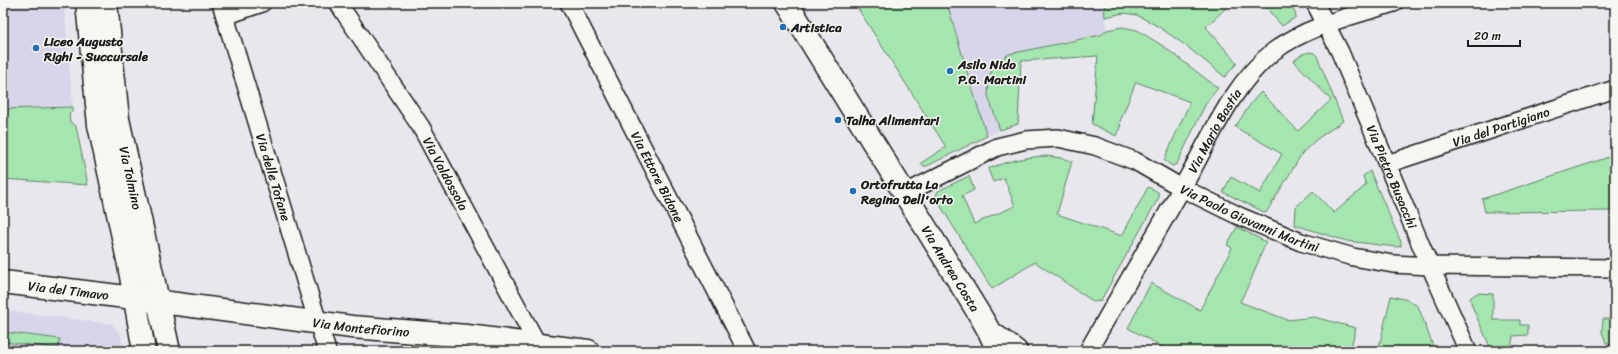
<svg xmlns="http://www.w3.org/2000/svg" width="1618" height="354" font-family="Sriracha,sans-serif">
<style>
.built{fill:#d7d5e9}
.green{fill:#a5e6b0;stroke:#608166}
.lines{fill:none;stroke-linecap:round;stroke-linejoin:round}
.minor-casing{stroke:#1c1c1c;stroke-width:20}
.tertiary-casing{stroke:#1c1c1c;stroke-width:25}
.secondary-casing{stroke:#1c1c1c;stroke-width:25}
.primary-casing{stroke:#1c1c1c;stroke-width:25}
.minor{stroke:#f6f6f2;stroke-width:17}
.tertiary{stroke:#f6f6f2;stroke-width:22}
.secondary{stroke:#f6f6f2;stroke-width:22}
.primary{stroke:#f6f6f2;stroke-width:22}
.poi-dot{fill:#1f6fb2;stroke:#f6f6f2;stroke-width:1.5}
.labels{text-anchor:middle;stroke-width:3;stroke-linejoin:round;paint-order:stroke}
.poi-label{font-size:13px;font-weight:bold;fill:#1c1c1c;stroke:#f6f6f2;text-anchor:start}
.street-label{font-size:13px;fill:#1c1c1c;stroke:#f6f6f2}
</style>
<rect width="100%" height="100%" fill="#e8e7ee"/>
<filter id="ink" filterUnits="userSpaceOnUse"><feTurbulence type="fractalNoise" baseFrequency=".025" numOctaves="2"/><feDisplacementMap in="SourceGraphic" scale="8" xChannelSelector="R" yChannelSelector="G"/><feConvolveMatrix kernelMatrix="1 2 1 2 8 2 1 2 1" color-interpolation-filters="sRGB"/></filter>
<g filter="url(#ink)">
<!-- built -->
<g class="built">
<polygon points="3,3 64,3 73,107 3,109"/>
<polygon points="866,3 1104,3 1107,30 1102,35 1009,54 988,96 1000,130 959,149"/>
<polygon points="3,310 112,324 120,333 125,351 3,351"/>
</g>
<!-- green -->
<g class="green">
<polygon points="864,3 947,3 971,85 987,136 927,166 923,166 921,163 946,147 857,7"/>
<polygon points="1104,3 1231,3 1206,27 1237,63 1225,77 1185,45 1159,27 1137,15 1124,13 1105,17"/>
<polygon points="1262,3 1290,3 1295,13 1296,17 1282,26"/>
<polygon points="1122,27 1137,30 1163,46 1218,88 1206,103 1177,164 1172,166 1164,160 1190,102 1136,82 1119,124 1121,125 1116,136 1092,124 1098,56 1021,61 1018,124 1000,130 988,96 989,78 994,64 1009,54 1101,35 1107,30"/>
<polygon points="1310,52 1314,53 1317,56 1343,121 1317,139 1303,152 1266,213 1223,192 1231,177 1260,193 1282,154 1235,127 1252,102 1261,92 1298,131 1331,100 1294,61 1302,54"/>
<polygon points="73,107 73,111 69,114 70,122 76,126 88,185 3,179 3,109"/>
<polygon points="1615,155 1615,211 1485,212 1482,199"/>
<path d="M1046,156l15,2 11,3 -15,53 65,22 26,-49 10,5 1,5 -58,103 -7,2 -59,-40 -43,27 -57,-92 3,-6 31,-15 5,14 -12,6 12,28 41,-18 -11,-28 -11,4 -5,-13c19,-8 37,-12 58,-13z"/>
<polygon points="1370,171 1401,242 1401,246 1396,247 1347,241 1295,225 1296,207 1313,191 1334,213 1366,185 1363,176"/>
<polygon points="1237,227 1266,242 1250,282 1240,302 1288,320 1314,317 1356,328 1351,347 1373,351 1170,351 1128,328 1151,283 1200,310 1232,248 1227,245"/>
<polygon points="1477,293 1493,294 1493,320 1520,320 1520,325 1528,325 1528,335 1513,336 1511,349 1490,347 1472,306 1470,298"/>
<polygon points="1613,294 1615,294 1615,346 1606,343 1602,332 1603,319 1613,319"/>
<polygon points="1391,296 1408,300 1418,306 1435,351 1442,348 1443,351 1378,351"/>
<polygon points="3,332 60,339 58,348 3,342"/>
</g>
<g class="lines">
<defs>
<g id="minor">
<path id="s1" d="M221,3l90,297 16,51"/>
<path id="s2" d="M338,3l83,124 120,224"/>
<path id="s3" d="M569,3l178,348"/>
<path id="s4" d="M1315,3l25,49 83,198 45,101"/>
<polyline points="225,16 262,3"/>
<path id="s5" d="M1387,164l228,-75"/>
<path id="s6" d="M906,193l91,-46 29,-7 32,-2 37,8 40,15 47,27 57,28 62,26 52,15 40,7 37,2 185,2"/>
<path id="s7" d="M1088,351c31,-55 64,-110 95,-165 27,-46 48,-101 91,-135 33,-25 81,-36 120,-48"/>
</g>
<g id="tertiary">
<path id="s8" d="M3,282l131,16"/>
</g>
<g id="secondary">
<path id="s9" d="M787,3l194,314 8,14 9,20"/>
<path id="s10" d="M139,299l213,28 115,9 121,15"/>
<polyline points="989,331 1016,351"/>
</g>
<g id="primary">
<polyline points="87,3 99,125 129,265 144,351"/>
<path id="s11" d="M106,3l12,116 51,232"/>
</g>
</defs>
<!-- minor casing -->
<use href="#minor" class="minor-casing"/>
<!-- tertiary casing -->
<use href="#tertiary" class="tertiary-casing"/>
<!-- secondary casing -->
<use href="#secondary" class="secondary-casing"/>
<!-- primary casing -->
<use href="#primary" class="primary-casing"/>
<!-- minor -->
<use href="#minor" class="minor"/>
<!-- tertiary -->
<use href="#tertiary" class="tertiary"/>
<!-- secondary -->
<use href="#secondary" class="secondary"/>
<!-- primary -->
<use href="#primary" class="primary"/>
</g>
</g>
<!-- markers -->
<g class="poi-dot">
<circle cx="783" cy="27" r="4"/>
<circle cx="36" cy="48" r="4"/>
<circle cx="950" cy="71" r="4"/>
<circle cx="838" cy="120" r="4"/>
<circle cx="853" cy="191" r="4"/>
</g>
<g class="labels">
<!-- poi labels -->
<g class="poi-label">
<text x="791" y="32">Artistica</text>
<text x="44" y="46">Liceo Augusto<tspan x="44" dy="15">Righi - Succursale</tspan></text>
<text x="958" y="69">Asilo Nido<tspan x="958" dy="15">P.G. Martini</tspan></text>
<text x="846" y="125">Talha Alimentari</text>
<text x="861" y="189">Ortofrutta La<tspan x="861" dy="15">Regina Dell'orto</tspan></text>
</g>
<!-- street labels -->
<g class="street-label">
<text dy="5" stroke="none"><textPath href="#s5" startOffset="120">Via del Partigiano</textPath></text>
<text dy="5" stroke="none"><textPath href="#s7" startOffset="254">Via Mario Bastia</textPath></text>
<text dy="5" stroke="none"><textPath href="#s2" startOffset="202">Via Valdossola</textPath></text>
<text dy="5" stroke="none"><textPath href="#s1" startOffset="182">Via delle Tofane</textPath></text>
<text dy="5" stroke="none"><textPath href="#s3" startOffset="195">Via Ettore Bidone</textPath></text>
<text dy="5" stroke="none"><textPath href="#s4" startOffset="190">Via Pietro Busacchi</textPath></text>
<text dy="5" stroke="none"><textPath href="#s11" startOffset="177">Via Tolmino</textPath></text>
<text dy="5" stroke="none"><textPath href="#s6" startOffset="373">Via Paolo Giovanni Martini</textPath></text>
<text dy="5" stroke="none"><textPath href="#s9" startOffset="312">Via Andrea Costa</textPath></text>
<text dy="5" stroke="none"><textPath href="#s8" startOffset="66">Via del Timavo</textPath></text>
<text dy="5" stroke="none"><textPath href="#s10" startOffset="224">Via Montefiorino</textPath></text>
</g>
</g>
<!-- margin -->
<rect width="1618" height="354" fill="none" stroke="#f6f6f2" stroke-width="16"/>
<rect x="8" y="8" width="1602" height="338" fill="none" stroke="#1c1c1c" stroke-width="1.5" filter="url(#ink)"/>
<!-- scale -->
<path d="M1468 40v6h52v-6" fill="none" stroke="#1c1c1c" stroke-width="2"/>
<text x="1474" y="40" font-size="12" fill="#1c1c1c" stroke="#f6f6f2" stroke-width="3" paint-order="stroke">20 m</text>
</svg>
